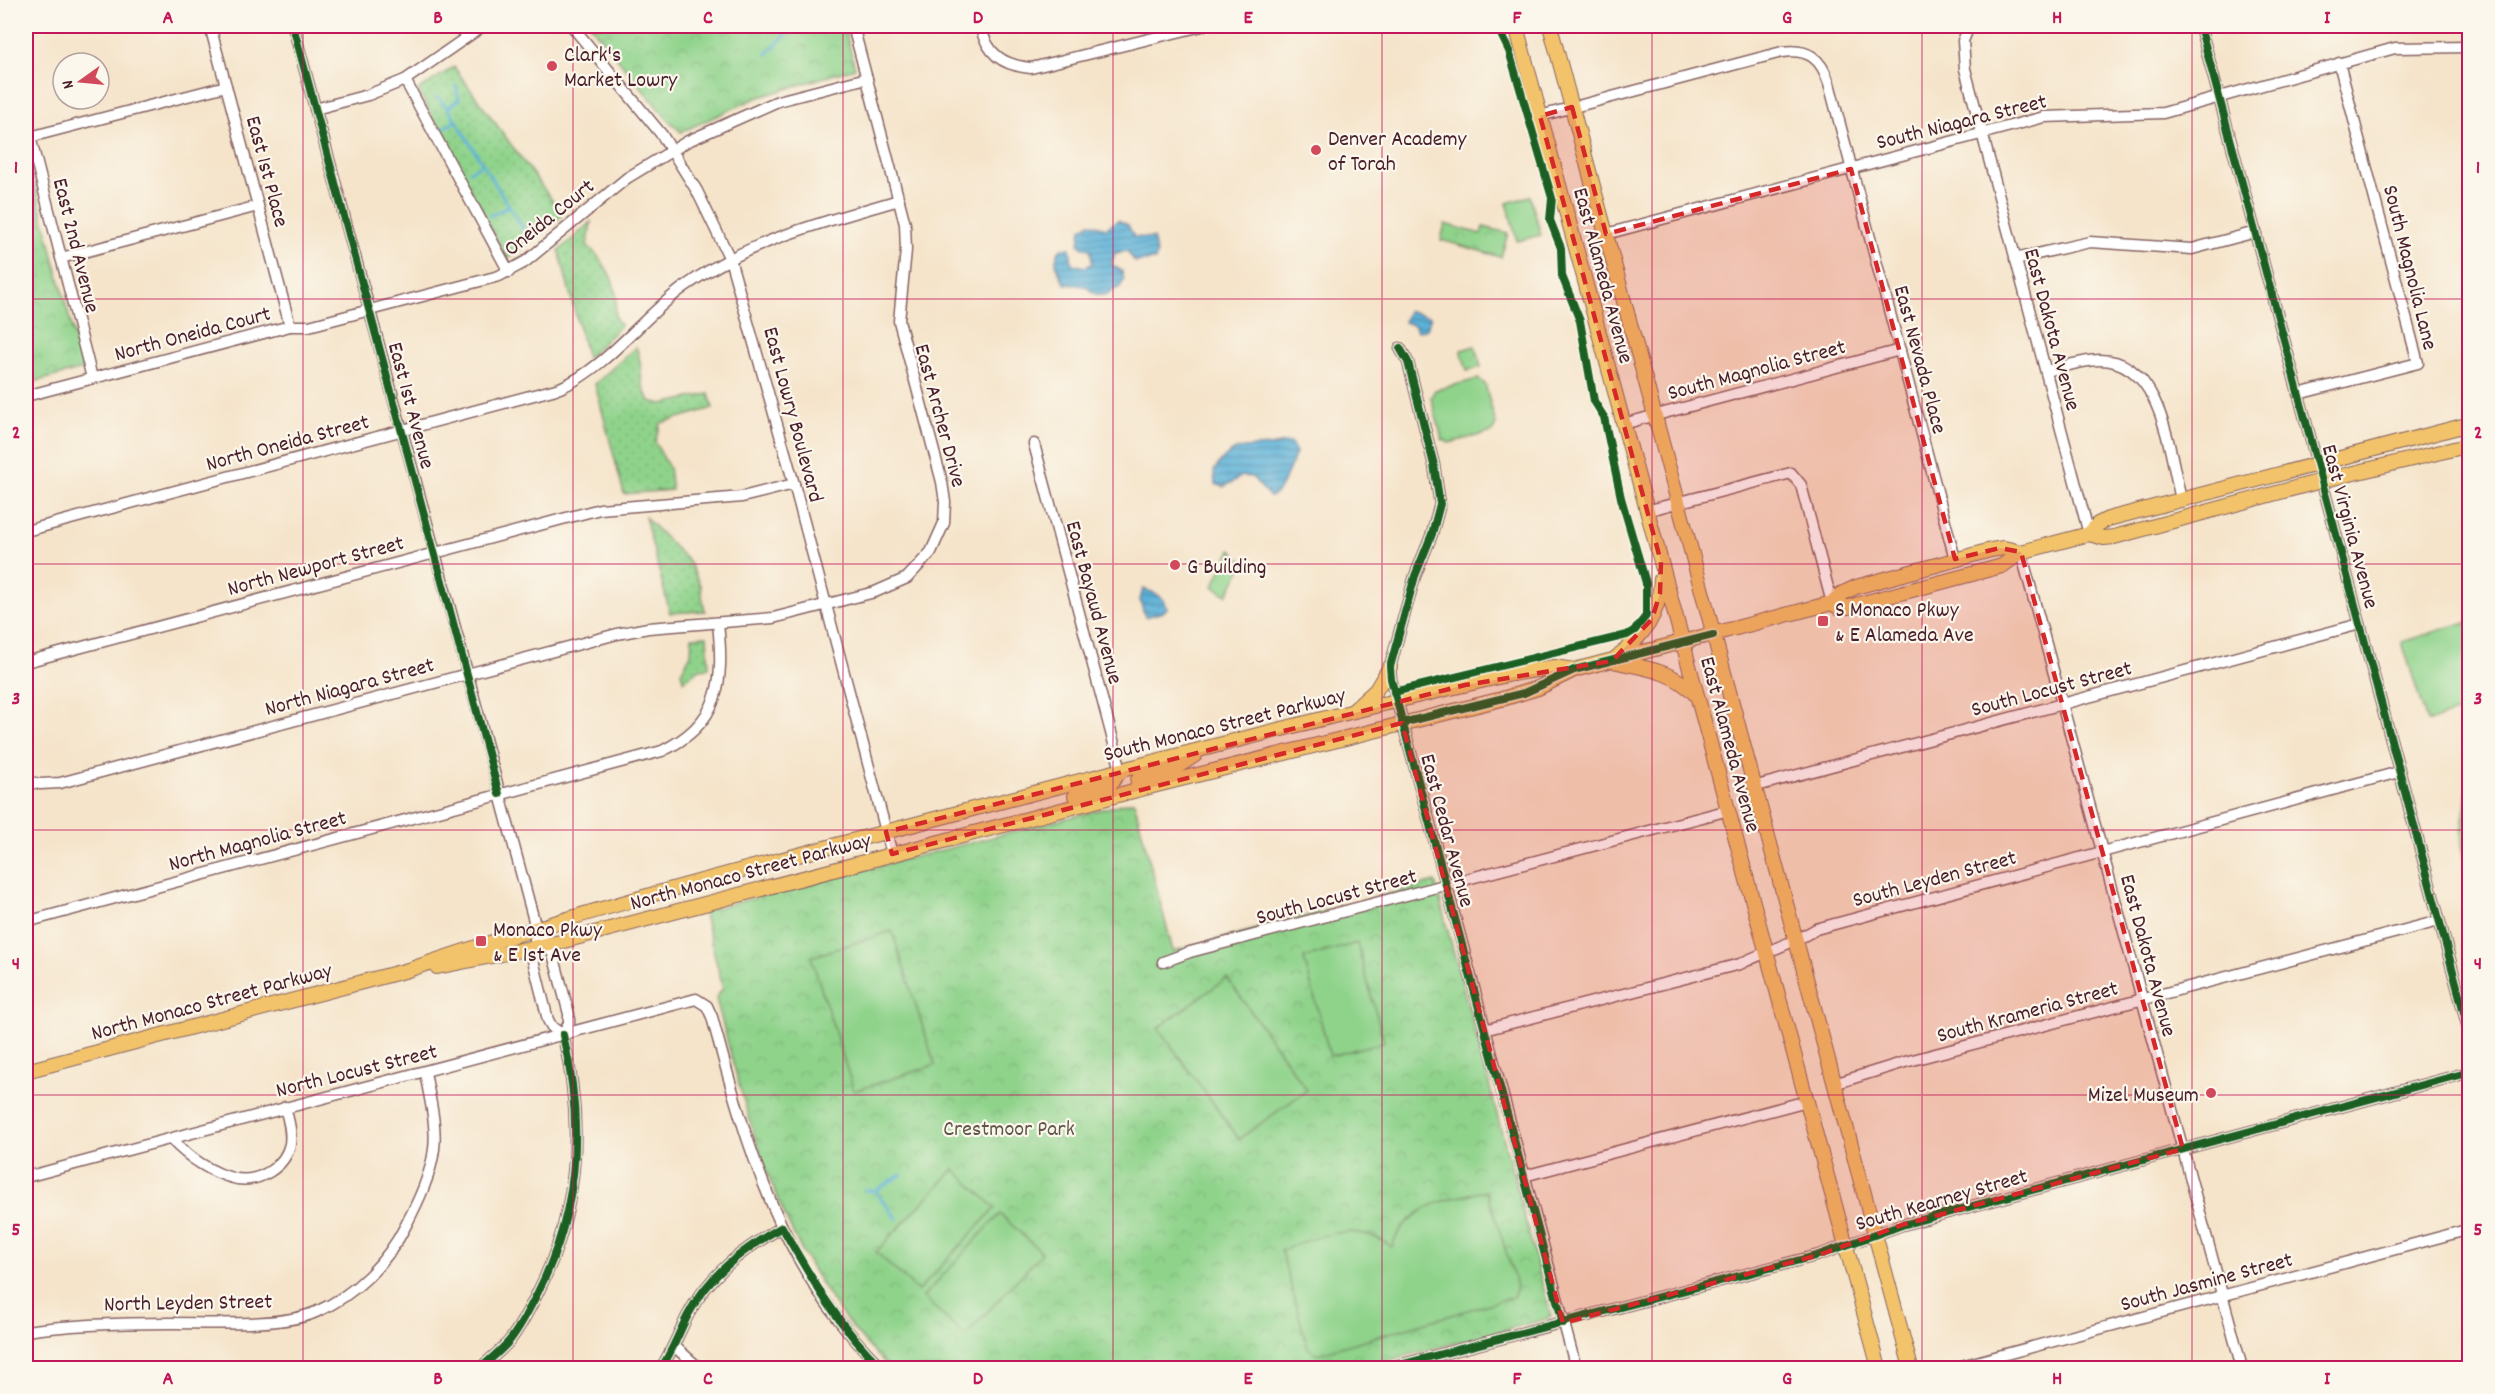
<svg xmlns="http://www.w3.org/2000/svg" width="2495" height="1394" font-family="Dekko,sans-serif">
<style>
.grass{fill:url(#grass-dots);stroke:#6c795b;stroke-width:1.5}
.park{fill:url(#park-crowns);stroke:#6c795b;stroke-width:1.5}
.pitch{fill:#8fd38b;stroke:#6c795b;stroke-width:1.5}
.water{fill:url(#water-rules);stroke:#536882;stroke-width:1.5}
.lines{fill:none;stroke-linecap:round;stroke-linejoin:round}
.stream{stroke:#5cb1d8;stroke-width:3}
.minor-casing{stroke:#866463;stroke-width:13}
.major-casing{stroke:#866463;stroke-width:16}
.minor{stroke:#fff;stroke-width:10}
.major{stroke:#f2c36a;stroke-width:14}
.cycleway-casing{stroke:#fbf7ec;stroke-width:11}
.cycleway{stroke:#1b5e20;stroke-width:8}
.marked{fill:#d62828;fill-opacity:0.2;stroke:#d62828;stroke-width:4.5;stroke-dasharray:12 8;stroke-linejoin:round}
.grid{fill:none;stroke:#c2185b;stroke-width:1.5;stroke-opacity:0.55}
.poi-dot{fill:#d1495b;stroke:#fbf7ec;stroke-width:2}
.labels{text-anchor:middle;stroke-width:4.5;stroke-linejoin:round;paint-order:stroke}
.poi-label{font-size:22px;fill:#4a1f2b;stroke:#fbf7ec;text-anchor:start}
.street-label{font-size:22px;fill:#4a1f2b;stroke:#fbf7ec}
.park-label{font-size:22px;fill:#5f5548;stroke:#fbf7ec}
.neatline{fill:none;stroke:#c2185b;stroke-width:2}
.grid-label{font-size:20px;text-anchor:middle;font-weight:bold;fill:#c2185b}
</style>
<defs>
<pattern id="grass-dots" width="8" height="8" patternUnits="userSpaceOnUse" patternTransform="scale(1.5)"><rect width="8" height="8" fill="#8fd38b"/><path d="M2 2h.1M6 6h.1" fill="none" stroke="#7db578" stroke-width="1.8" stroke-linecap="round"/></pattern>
<pattern id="park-crowns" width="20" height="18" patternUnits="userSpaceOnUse" patternTransform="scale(1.5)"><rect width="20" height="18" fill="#8fd38b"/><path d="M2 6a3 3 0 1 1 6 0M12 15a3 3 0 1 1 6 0" fill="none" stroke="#7db578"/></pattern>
<pattern id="water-rules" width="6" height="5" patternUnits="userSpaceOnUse" patternTransform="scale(1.5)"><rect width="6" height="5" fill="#5cb1d8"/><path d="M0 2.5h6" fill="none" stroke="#4e8faf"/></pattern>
</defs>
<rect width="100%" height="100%" fill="#fbf7ec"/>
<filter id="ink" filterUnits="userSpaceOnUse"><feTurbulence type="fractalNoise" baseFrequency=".0167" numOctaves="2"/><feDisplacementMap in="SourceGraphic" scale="12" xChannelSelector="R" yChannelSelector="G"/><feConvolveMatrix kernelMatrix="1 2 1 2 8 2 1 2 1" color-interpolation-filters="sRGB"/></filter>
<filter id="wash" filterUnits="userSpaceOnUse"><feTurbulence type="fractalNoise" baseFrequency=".008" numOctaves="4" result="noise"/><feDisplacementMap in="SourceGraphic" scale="24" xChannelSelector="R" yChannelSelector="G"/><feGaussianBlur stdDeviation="1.35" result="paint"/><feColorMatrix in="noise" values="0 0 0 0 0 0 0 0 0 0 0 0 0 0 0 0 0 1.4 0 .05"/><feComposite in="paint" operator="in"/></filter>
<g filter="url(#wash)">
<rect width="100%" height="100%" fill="#f5e4ca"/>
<!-- grass -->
<g class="grass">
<polygon points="454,67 563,215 507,259 418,90"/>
<path d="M591,222l-4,24c14,10 27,32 29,49 1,12 -5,21 5,31l-34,32 -28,-107z"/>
<path d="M636,347c9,20 0,35 14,54l12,3 47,-10 4,14 -52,15 -6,19 14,26 3,22 -48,4 -29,-110z"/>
<polygon points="645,517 689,562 700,585 705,611 670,613"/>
<polygon points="707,636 709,668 699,669 684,681 681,672 691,654 692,637"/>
</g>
<!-- park -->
<g class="park">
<polygon points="591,26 844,26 855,68 756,98 681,132 666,118"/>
<polygon points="26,153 83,369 33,382 26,354"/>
<polygon points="1445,224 1481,234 1483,227 1508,233 1501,257 1441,240"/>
<polygon points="1475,346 1481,367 1467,371 1461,350"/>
<path d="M1134,801l39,150 262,-69 116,434 -4,3 -187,49h-470c-104,-96 -140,-238 -174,-370l7,-10 -20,-77z"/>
</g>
<!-- pitch -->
<g class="pitch">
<polygon points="1530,196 1541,235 1517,241 1507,203"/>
<polygon points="1478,379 1485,384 1496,425 1492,432 1449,443 1442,439 1431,397 1435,390"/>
<polygon points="1231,550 1235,552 1233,555 1245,562 1227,595 1213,587"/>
<polygon points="2469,621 2469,709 2427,722 2402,642"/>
<polygon points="2469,780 2470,879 2466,880 2461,833"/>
<polygon points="892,931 935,1065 854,1091 811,957"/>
<polygon points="1357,943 1384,1042 1330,1056 1304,958"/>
<polygon points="1227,978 1307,1090 1239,1139 1158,1028"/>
<polygon points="954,1169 995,1208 918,1291 876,1252"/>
<path d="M1487,1191l30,95 -4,11 -196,57 -9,-6 -27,-97c36,-16 77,-31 111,-4 13,-40 58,-50 95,-56z"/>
<polygon points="1000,1214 1042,1253 965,1336 923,1297"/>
</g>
<!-- water -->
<g class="water">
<path d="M1118,220l10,5 6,12 19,1 4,17 -2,5 -20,2 -8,-11 -12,2 -3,9 1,4 9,5 2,9 -4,7 -15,8 -10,-1 -10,-8 -20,-2c-7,-13 -14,-23 -4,-36h9l2,16 13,3 7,-3 -1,-14 -12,-5 2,-16 9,-6 16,5z"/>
<polygon points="1408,311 1431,317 1427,329 1417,331 1414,325 1404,322"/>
<path d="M1284,443h7l5,9c-1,5 -15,36 -18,39 -2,3 -5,4 -8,6l-18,-20 -10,-1 -18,11 -9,-3 -1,-13c22,-35 38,-18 70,-28z"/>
<path d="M1143,589c10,3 22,7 24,19l-4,4 -18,5 -5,-17z"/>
</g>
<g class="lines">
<!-- stream -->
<g class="stream">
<polyline points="767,54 794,26"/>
<polyline points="437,97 448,108 524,230"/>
<polyline points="448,108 459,99 456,86"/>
<polyline points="444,128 456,121"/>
<polyline points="470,171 483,164"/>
<polyline points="490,216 509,206"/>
<polyline points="864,1190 875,1191 901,1175"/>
<polyline points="875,1191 897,1219"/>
</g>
</g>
</g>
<g filter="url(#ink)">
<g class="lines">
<defs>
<g id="minor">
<polyline points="210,26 290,326"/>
<polyline points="293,26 533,917 536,930 533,960 548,1020 552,1027 563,1035"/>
<polyline points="572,26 662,135 697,191 730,259 794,484 892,854"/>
<path d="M980,26c8,28 21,39 51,42l171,-42"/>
<polyline points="1969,26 1963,41 1965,69 2089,534"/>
<polyline points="2200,26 2470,1035"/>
<polyline points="405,80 509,272"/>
<polyline points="315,109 368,95 405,80 483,26"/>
<path d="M1540,116l242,-64c26,-4 39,6 47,31l126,476"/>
<polyline points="26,121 92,378"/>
<polyline points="26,138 226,86"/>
<polyline points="1606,234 2044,117 2163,113 2395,48 2470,47"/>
<polyline points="61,258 258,206"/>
<polyline points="2015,259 2090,242 2192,249 2256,232"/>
<polyline points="1400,348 1408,362 1434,465 1440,504 1432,534 1415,576 1390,667 1391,679 1576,1368"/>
<path d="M2046,371c17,-4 36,-11 54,-11 62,0 69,92 81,139"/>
<polyline points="2298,394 2418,363 2339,63"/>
<polyline points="26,396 290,326 309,326 499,276 525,262 627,178 688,141 778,101 867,78"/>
<polyline points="1623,424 1900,350"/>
<polyline points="1034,444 1121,770"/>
<polyline points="1646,511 1791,473 1801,485 1832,603"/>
<path d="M26,531l534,-143c49,-22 81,-70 124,-101 65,-47 140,-65 215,-87"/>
<polyline points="2021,552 2242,1368"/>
<polyline points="26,662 600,509 742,497 794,484"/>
<polyline points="26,781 40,784 60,783 617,634 648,628 773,618 875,592 907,578 931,552 944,523 945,502 942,482 899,321 906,250 905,224 853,26"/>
<polyline points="1753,787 2360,624"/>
<path d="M26,922l636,-171c59,-28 62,-70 56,-128"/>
<polyline points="544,940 553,954 569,1014 569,1023 563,1035"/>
<polyline points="1163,962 1190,952 1729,810"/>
<path d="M1484,1030l256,-66c26,-13 52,-20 76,-35l583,-157"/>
<polyline points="1834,1084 1905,1062 2439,921"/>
<path d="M171,1139c17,18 41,35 66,40 23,3 48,-12 53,-35 2,-13 -2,-25 -5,-37"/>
<polyline points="1524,1176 1807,1101"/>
<path d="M26,1177l670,-178 11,7 5,11c35,130 69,254 170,351"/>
<path d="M26,1331c48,-7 96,-8 145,-8 38,0 112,4 145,-11 39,-17 71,-49 90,-87 12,-23 25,-50 28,-76 3,-25 -5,-53 -9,-77"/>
<polyline points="674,1346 699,1368"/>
<path d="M481,1368c9,-9 21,-18 29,-28 11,-14 20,-32 28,-48 41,-81 46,-169 25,-257"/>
<path d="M661,1368c11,-16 18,-36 27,-53 21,-40 55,-66 94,-88"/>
<polyline points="1388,1368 1819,1255 1902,1225 2470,1072"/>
<polyline points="1954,1368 2470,1229"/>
</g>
<g id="major">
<polyline points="1516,26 1879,1368"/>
<polyline points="1550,26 1911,1368"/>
<polyline points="2089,534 2098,524 2108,519 2470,424"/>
<polyline points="1832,603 1838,607 1848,607 2002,566 2021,552 2089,534 2104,538 2114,537 2321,481 2470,445"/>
<polyline points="1832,603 1841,594 1856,587 1991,550 2004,548 2021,552"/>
<path d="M1616,658c27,-22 44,-43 45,-79"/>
<path d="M1617,662c30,6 59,10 80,34"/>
<polyline points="1353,711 1376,690 1390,667"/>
<polyline points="1137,790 1138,780 1146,774 1178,766 1195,755"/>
<polyline points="1075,796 1108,787 1121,770"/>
<polyline points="437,967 560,942 1137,790 1502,699 1538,688 1574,670 1832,603"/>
<path d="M26,1071l382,-101c170,-59 346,-103 519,-149 195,-51 389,-103 585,-147l42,-7 20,3"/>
</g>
</defs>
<!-- minor casing -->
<use href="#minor" class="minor-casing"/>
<!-- major casing -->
<use href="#major" class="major-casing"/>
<!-- minor -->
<use href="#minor" class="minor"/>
<!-- major -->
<use href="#major" class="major"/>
<defs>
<g id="cycleway">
<polyline points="293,26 499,794"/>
<polyline points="2200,26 2470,1035"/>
<polyline points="1400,348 1408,362 1434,465 1440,504 1432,534 1415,576 1390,667 1391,679 1563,1323"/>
<polyline points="1394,692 1627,635 1635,630 1646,616 1646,583 1621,498 1604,417 1594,401 1580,321 1562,276 1561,248 1550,220 1552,198 1509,51 1497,26"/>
<polyline points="1402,723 1524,693 1574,670 1713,635"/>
<path d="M481,1368c9,-9 21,-18 29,-28 11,-14 20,-32 28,-48 41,-81 46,-169 25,-257"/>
<path d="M661,1368c11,-16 18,-36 27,-53 21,-40 55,-66 94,-88 29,51 57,101 100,141"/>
<polyline points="1388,1368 1819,1255 1902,1225 2470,1072"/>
</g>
</defs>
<!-- cycleway casing -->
<use href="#cycleway" class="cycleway-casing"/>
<!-- cycleway -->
<use href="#cycleway" class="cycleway"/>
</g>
</g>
<!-- marked area -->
<path class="marked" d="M1572,107l34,127 245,-65 104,390 45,-11 21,4 162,597 -281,76 -83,30 -256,68 -161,-600 -510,131 -6,-22 579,-147 147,-24 40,-42 8,-26 1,-31 -121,-446z"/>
<!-- grid -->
<path class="grid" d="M303,26v1342M573,26v1342M843,26v1342M1113,26v1342M1382,26v1342M1652,26v1342M1922,26v1342M2192,26v1342M26,299h2444M26,564h2444M26,830h2444M26,1095h2444"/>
<!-- markers -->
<g class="poi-dot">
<circle cx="552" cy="66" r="6"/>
<circle cx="1316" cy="150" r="6"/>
<circle cx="1175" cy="565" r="6"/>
<rect x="1817" y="615" width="12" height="12" rx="3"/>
<rect x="475" y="935" width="12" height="12" rx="3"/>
<circle cx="2211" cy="1093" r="6"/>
</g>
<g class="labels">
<!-- poi labels -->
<g class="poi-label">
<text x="564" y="61">Clark's<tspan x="564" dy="25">Market Lowry</tspan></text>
<text x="1328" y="145">Denver Academy<tspan x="1328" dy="25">of Torah</tspan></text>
<text x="1187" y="573">G Building</text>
<text x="1835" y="616">S Monaco Pkwy<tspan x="1835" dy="25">&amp; E Alameda Ave</tspan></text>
<text x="493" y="936">Monaco Pkwy<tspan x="493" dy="25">&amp; E 1st Ave</tspan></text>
<text x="2199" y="1101" text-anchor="end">Mizel Museum</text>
</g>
<!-- street labels -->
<g class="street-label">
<text transform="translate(1961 120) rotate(-14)" y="8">South Niagara Street</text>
<text transform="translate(269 171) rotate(75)" y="8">East 1st Place</text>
<text transform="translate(548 216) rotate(-39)" y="8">Oneida Court</text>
<text transform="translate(78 245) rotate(76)" y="8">East 2nd Avenue</text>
<text transform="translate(2412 267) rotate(76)" y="8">South Magnolia Lane</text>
<text transform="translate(1605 275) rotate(75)" y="8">East Alameda Avenue</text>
<text transform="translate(2054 329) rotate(75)" y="8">East Dakota Avenue</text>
<text transform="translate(192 332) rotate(-15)" y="8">North Oneida Court</text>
<text transform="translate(1922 359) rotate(75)" y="8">East Nevada Place</text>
<text transform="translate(1756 368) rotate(-15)" y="8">South Magnolia Street</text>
<text transform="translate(413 405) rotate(75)" y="8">East 1st Avenue</text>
<text transform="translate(795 414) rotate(75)" y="8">East Lowry Boulevard</text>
<text transform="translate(942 415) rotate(75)" y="8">East Archer Drive</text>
<text transform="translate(287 441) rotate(-15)" y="8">North Oneida Street</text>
<text transform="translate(2352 526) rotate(75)" y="8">East Virginia Avenue</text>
<text transform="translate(315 564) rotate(-15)" y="8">North Newport Street</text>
<text transform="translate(1096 602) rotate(75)" y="8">East Bayaud Avenue</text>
<text transform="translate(349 685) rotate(-15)" y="8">North Niagara Street</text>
<text transform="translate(2051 687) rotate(-15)" y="8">South Locust Street</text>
<text transform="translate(1224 723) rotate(-14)" y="8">South Monaco Street Parkway</text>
<text transform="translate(1732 744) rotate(75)" y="8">East Alameda Avenue</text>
<text transform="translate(1449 830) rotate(75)" y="8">East Cedar Avenue</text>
<text transform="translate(257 839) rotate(-15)" y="8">North Magnolia Street</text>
<text transform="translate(750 870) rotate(-15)" y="8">North Monaco Street Parkway</text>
<text transform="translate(1934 877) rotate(-15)" y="8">South Leyden Street</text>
<text transform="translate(1336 895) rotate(-15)" y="8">South Locust Street</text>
<text transform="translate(2150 955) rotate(75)" y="8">East Dakota Avenue</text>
<text transform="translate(211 1000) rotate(-15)" y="8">North Monaco Street Parkway</text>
<text transform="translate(2027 1010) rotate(-15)" y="8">South Krameria Street</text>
<text transform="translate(356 1069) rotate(-14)" y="8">North Locust Street</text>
<text transform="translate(1941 1198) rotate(-16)" y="8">South Kearney Street</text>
<text transform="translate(2206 1280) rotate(-15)" y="8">South Jasmine Street</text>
<text transform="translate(188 1301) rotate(-1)" y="8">North Leyden Street</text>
</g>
<!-- park labels -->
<g class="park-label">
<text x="1009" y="1135">Crestmoor Park</text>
</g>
</g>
<!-- margin -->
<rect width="2495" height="1394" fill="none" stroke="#fbf7ec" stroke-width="66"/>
<!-- north arrow -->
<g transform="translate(81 81) rotate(255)"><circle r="28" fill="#fbf7ec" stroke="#b4a19f" stroke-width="1.5"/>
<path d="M0-4.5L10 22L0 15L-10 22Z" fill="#d1495b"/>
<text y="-9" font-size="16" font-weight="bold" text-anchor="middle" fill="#4a1f2b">N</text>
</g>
<rect x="33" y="33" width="2429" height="1328" class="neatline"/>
<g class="grid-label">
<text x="168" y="23">A</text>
<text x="438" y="23">B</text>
<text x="708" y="23">C</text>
<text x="978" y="23">D</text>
<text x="1248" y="23">E</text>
<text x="1517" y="23">F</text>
<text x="1787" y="23">G</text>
<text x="2057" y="23">H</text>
<text x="2327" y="23">I</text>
<text x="16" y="173">1</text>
<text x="2478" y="173">1</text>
<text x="16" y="438">2</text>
<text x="2478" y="438">2</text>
<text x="16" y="704">3</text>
<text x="2478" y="704">3</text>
<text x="16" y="969">4</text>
<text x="2478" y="969">4</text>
<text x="16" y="1235">5</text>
<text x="2478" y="1235">5</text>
<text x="168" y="1384">A</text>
<text x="438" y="1384">B</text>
<text x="708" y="1384">C</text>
<text x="978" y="1384">D</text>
<text x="1248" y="1384">E</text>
<text x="1517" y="1384">F</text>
<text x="1787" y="1384">G</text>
<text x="2057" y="1384">H</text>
<text x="2327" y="1384">I</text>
</g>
</svg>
